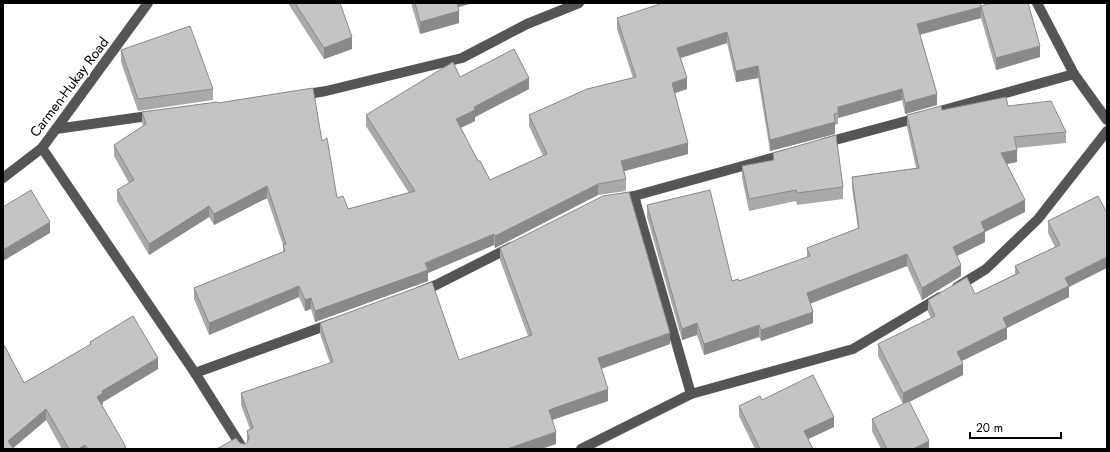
<svg xmlns="http://www.w3.org/2000/svg" width="1110" height="452" font-family="Jost,sans-serif">
<style>
.lines{fill:none;stroke-linecap:round;stroke-linejoin:round}
.minor{stroke:#555;stroke-width:10}
.wall{fill:#a9a9a9}
.shaded-wall{fill:#898989}
.building{fill:#c4c4c4;stroke:#898989}
.labels{text-anchor:middle;stroke-width:3.5;stroke-linejoin:round;paint-order:stroke}
.street-label{font-size:14px;fill:#000;stroke:#fff}
</style>
<rect width="100%" height="100%" fill="#fff"/>
<g class="lines">
<!-- minor -->
<g class="minor">
<polyline points="1037,3 1074,74 1107,120"/>
<polyline points="302,95 326,91 462,58 527,24 579,3"/>
<polyline points="940,111 1074,74"/>
<polyline points="56,129 155,115"/>
<polyline points="824,143 921,117"/>
<polyline points="42,148 195,373 243,449"/>
<polyline points="3,178 42,148 148,3"/>
<polyline points="634,196 691,394"/>
<polyline points="618,199 634,196 786,154"/>
<polyline points="957,287 986,269 1038,219 1107,131"/>
<polyline points="421,291 436,285 511,247"/>
<polyline points="195,373 333,323"/>
<polyline points="581,449 691,394 853,349 940,297"/>
</g>
</g>
<!-- wall -->
<g class="wall">
<polygon points="289,3 340,3 352,49 324,59 289,5"/>
<polygon points="411,3 473,3 458,7 459,23 420,34"/>
<polygon points="981,7 1040,57 996,70 981,18 920,35 937,105 905,114 902,100 838,118 838,124 835,125 835,134 770,151 758,78 736,82 727,43 681,58 687,89 675,93 688,154 624,171 626,179 626,191 598,195 495,248 494,245 428,273 428,281 315,322 311,309 305,311 299,297 209,335 194,299 194,288 283,252 283,245 267,198 214,225 209,217 149,255 117,201 117,190 129,183 114,156 114,145 143,126 142,123 142,112 218,103 322,141 337,198 348,209 409,193 366,126 366,115 460,77 529,89 475,117 475,121 461,128 478,161 490,180 543,156 529,126 529,115 633,78 617,29 617,18"/>
<polygon points="121,50 213,89 213,100 138,111 121,62"/>
<polygon points="1008,106 1066,132 1066,143 1017,148 1017,162 1007,164 1025,212 985,232 985,242 957,256 961,276 922,300 907,266 810,303 813,323 761,341 759,337 704,355 697,335 682,340 647,217 647,205 732,281 739,281 807,257 807,248 858,228 852,188 852,177 916,168 907,127 907,115 942,110"/>
<polygon points="773,153 843,187 843,199 797,205 796,201 749,211 742,178 742,166 773,160"/>
<polygon points="1098,196 1069,287 1069,297 1007,328 1007,339 962,361 963,375 909,402 929,449 881,449 872,431 872,419 903,404 878,356 878,344 931,318 928,312 928,300 975,294 1015,274 1015,266 1055,247 1048,233 1048,221"/>
<polygon points="500,248 670,344 601,369 608,401 552,420 556,444 541,449 217,449 240,443 244,444 247,443 247,431 250,429 241,405 241,393 330,363 320,334 320,323 459,360 528,336 500,260"/>
<polygon points="90,342 158,369 103,402 103,404 102,405 126,449 62,449 46,420 13,448 3,449 24,383 90,345"/>
<polygon points="762,400 834,427 808,439 813,449 755,449 739,416 739,406"/>
</g>
<!-- shaded-wall -->
<g class="shaded-wall">
<polygon points="455,3 473,3 455,8"/>
<polygon points="981,7 981,18 917,35 917,24"/>
<polygon points="459,11 459,23 420,34 420,22"/>
<polygon points="727,32 727,43 677,59 677,48"/>
<polygon points="352,37 352,49 324,59 324,48"/>
<polygon points="1040,46 1040,57 996,70 996,58"/>
<polygon points="758,66 758,78 736,82 736,71"/>
<polygon points="529,78 529,89 475,117 475,121 456,130 456,119 474,107"/>
<polygon points="687,78 687,89 672,94 672,83"/>
<polygon points="902,89 902,100 838,118 838,107"/>
<polygon points="937,94 937,105 905,114 905,103"/>
<polygon points="835,122 835,134 770,151 770,140"/>
<polygon points="688,143 688,154 621,172 621,161"/>
<polygon points="1017,150 1017,162 1001,165 1001,153"/>
<polygon points="598,184 598,195 495,248 495,236"/>
<polygon points="267,186 267,198 214,225 214,214"/>
<polygon points="1025,200 1025,212 985,232 985,242 953,258 953,247 981,222"/>
<polygon points="209,206 209,217 149,255 149,244"/>
<polygon points="50,222 50,233 3,261 3,250"/>
<polygon points="494,234 494,245 428,273 428,281 315,322 315,311"/>
<polygon points="907,254 907,266 807,305 807,293"/>
<polygon points="1107,257 1107,268 1069,287 1069,297 1007,328 1007,339 957,363 957,352 1003,318 1065,278"/>
<polygon points="961,265 961,276 922,300 922,288"/>
<polygon points="299,286 299,297 209,335 209,323"/>
<polygon points="311,298 311,309 305,311 305,300"/>
<polygon points="813,312 813,323 761,341 761,330"/>
<polygon points="697,323 697,335 682,340 682,329"/>
<polygon points="759,325 759,337 704,355 704,344"/>
<polygon points="670,333 670,344 598,370 598,358"/>
<polygon points="158,358 158,369 103,402 103,404 97,408 97,397 102,391"/>
<polygon points="963,364 963,375 903,405 903,393"/>
<polygon points="608,389 608,401 549,421 549,410"/>
<polygon points="46,409 46,420 12,449 8,441"/>
<polygon points="834,417 834,427 804,441 804,431"/>
<polygon points="556,432 556,444 541,449 507,449"/>
<polygon points="929,441 929,449 913,449"/>
<polygon points="85,445 85,449 78,449"/>
</g>
<!-- building -->
<g class="building">
<polygon points="295,3 340,3 352,37 324,48"/>
<polygon points="415,3 457,3 459,11 420,22"/>
<polygon points="663,3 980,3 981,7 917,24 937,94 905,103 902,89 838,107 838,113 834,114 835,122 770,140 758,66 736,71 727,32 677,48 687,78 672,83 688,143 621,161 626,179 598,184 495,236 494,234 425,263 428,270 315,311 311,298 305,300 299,286 209,323 194,288 285,251 283,245 286,244 267,186 214,214 209,206 149,244 117,190 134,180 114,145 146,124 142,112 217,102 218,103 313,88 322,141 327,138 337,198 343,196 348,209 415,191 366,115 453,62 460,77 514,49 529,78 474,107 475,110 456,119 478,161 480,161 490,180 547,154 529,115 587,89 636,77 617,18"/>
<polygon points="993,3 1028,3 1040,46 996,58 981,6"/>
<polygon points="190,26 213,89 138,99 121,50"/>
<polygon points="1006,97 1008,106 1051,101 1066,132 1014,137 1017,150 1001,153 1025,200 981,222 985,231 953,247 961,265 922,288 907,254 807,293 813,312 761,330 759,325 704,344 697,323 682,329 647,205 710,190 732,281 738,279 739,281 810,256 807,248 859,228 852,177 919,168 907,115 941,106 942,110"/>
<polygon points="836,135 843,187 797,193 796,190 749,199 742,166 774,160 773,153"/>
<polygon points="31,190 50,222 3,250 3,207"/>
<polygon points="629,192 670,333 598,358 608,389 549,410 556,432 507,449 217,449 236,438 240,443 244,444 247,443 249,438 247,431 253,428 241,393 333,362 320,323 432,282 459,360 532,335 500,248 603,196"/>
<polygon points="1098,196 1107,213 1107,257 1065,278 1069,286 1003,318 1007,327 957,352 963,364 903,393 878,344 935,316 928,300 967,277 975,294 1019,273 1015,266 1060,245 1048,221"/>
<polygon points="133,316 158,358 102,391 103,393 97,397 126,447 122,449 88,449 85,445 78,449 69,449 46,409 8,441 14,449 3,449 3,343 24,383 91,344 90,342"/>
<polygon points="813,375 834,417 804,431 813,449 760,449 739,406 760,396 762,400"/>
<polygon points="909,401 929,441 913,449 887,449 872,419"/>
</g>
<g class="labels">
<!-- street labels -->
<g class="street-label">
<text transform="translate(69 87) rotate(-53)" y="5">Carmen-Hukay Road</text>
</g>
</g>
<!-- border -->
<rect width="1110" height="452" fill="none" stroke="#000000" stroke-width="8"/>
<!-- scale -->
<path d="M970 432v6h91v-6" fill="none" stroke="#000000" stroke-width="2"/>
<text x="976" y="432" font-size="12" fill="#000000" stroke="#ffffff" stroke-width="3" paint-order="stroke">20 m</text>
</svg>
